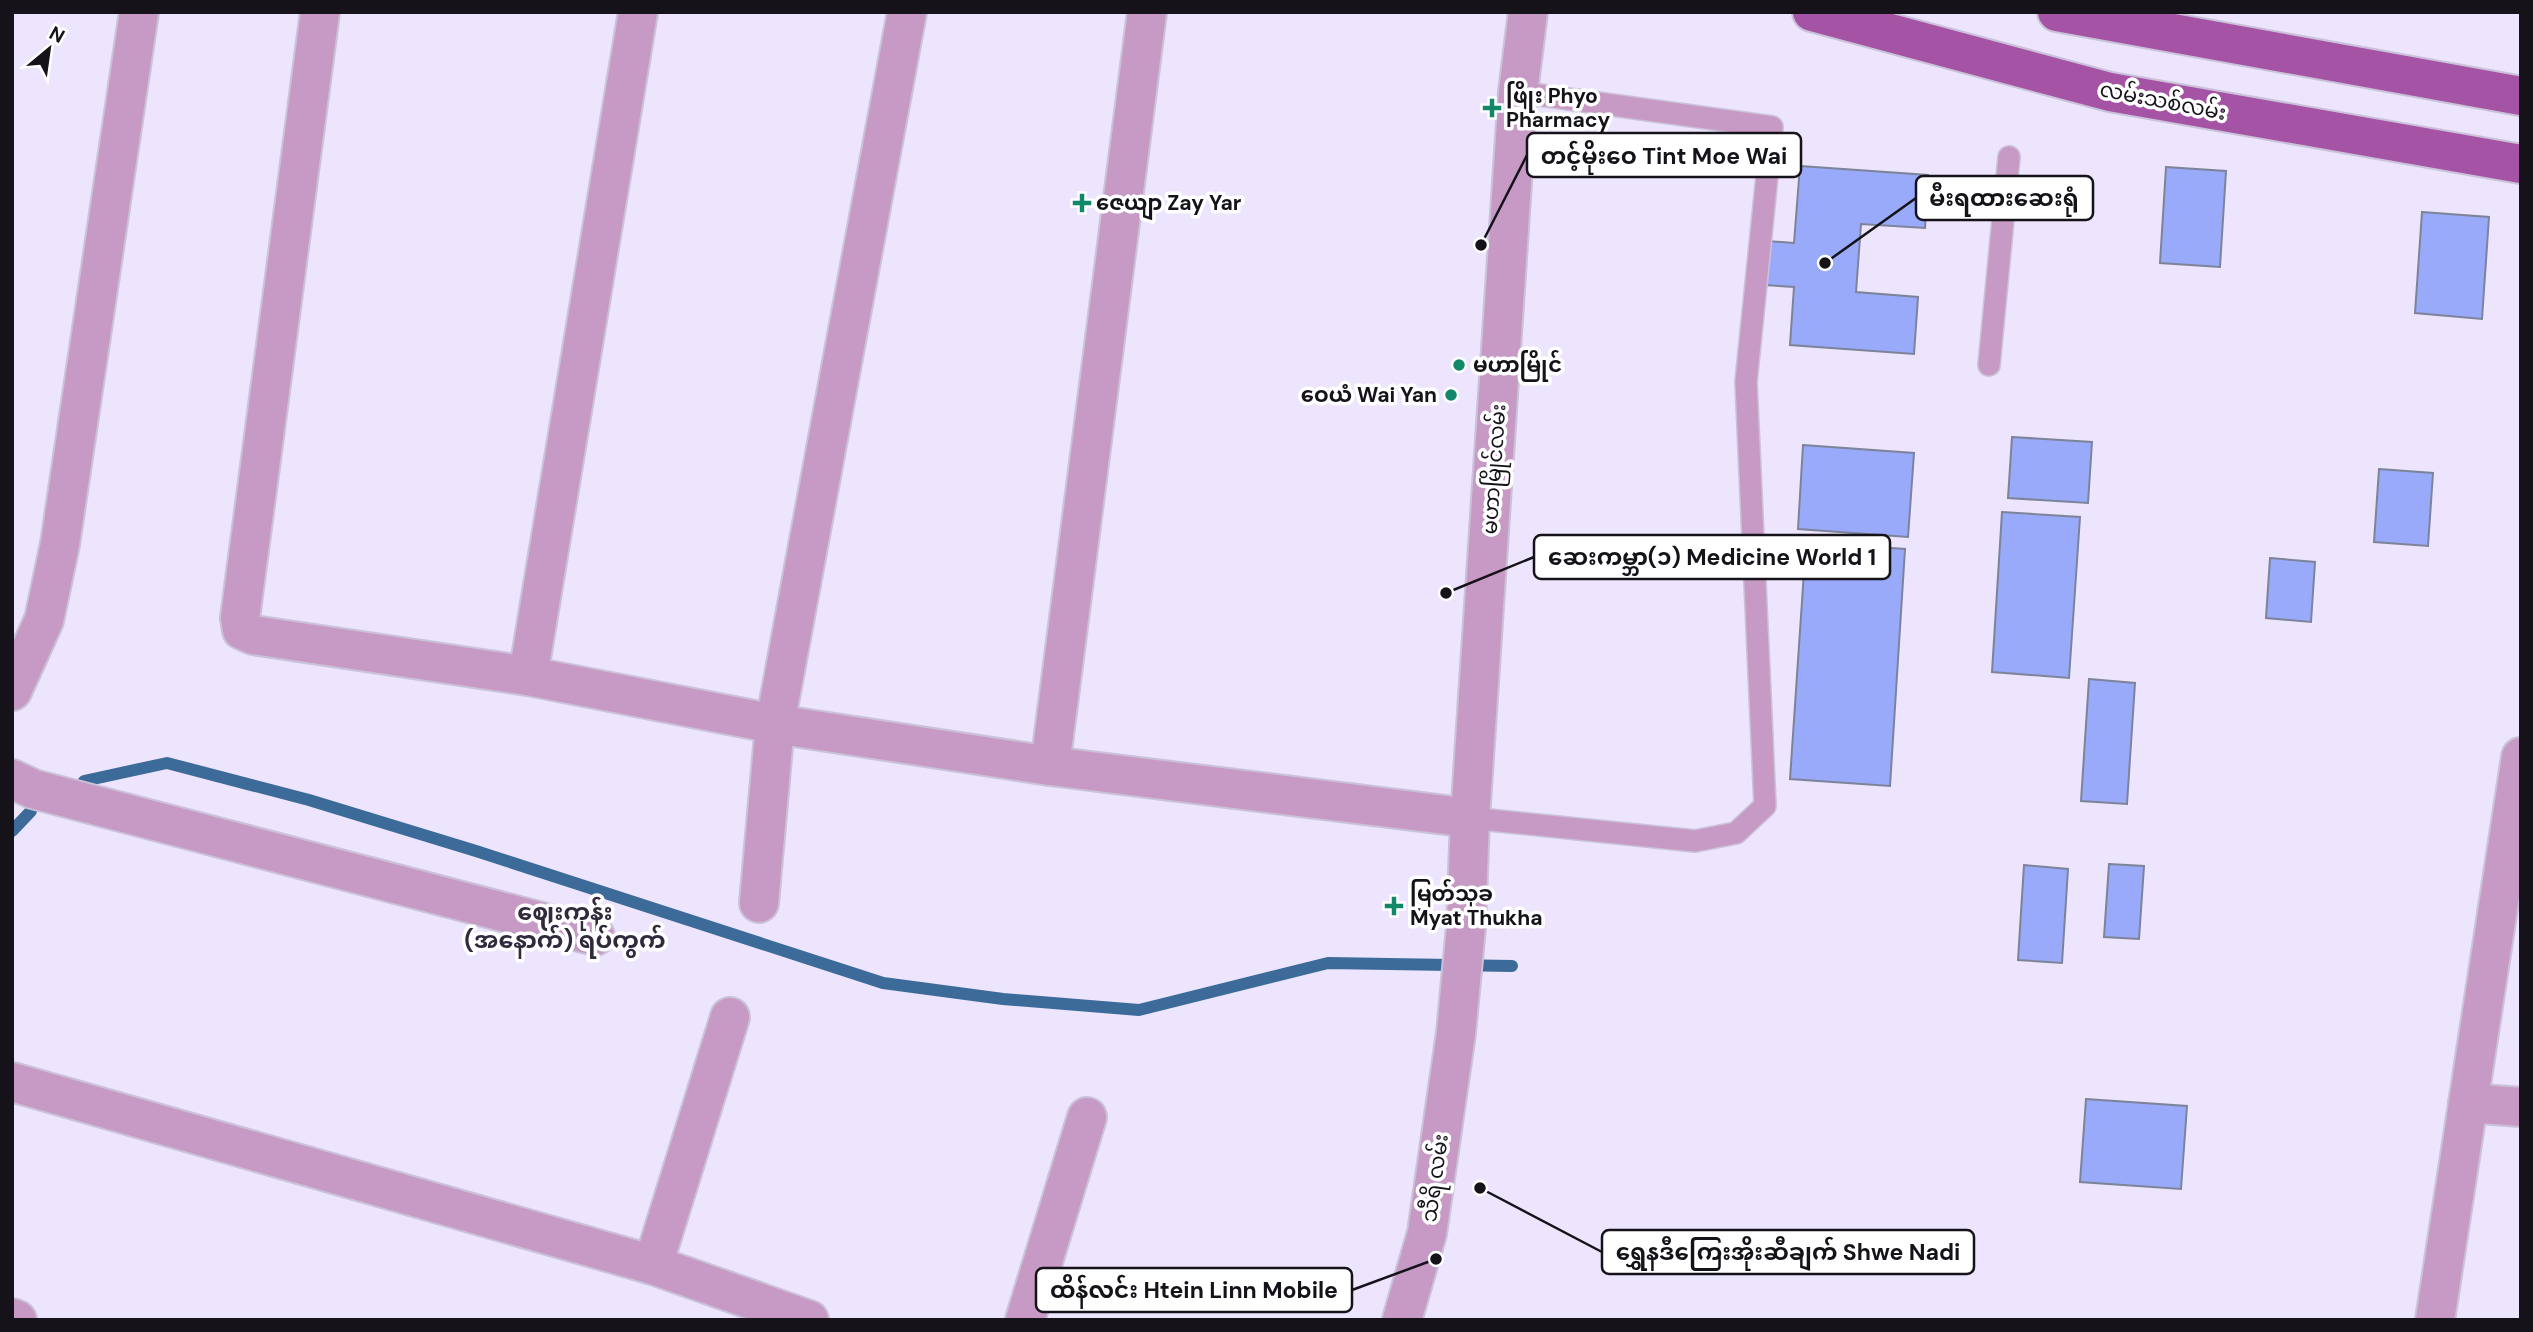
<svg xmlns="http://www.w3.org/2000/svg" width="2533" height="1332" font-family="'DM Sans','Noto Sans Myanmar',sans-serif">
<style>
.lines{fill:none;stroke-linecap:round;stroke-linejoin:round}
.stream{stroke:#3c6b99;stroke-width:12}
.building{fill:#9aaafa;stroke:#7d8399;stroke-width:2}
.service-casing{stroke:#cac2d9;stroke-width:24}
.minor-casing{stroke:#cac2d9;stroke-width:42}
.primary-casing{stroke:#cac2d9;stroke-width:42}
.service{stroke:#c79ac5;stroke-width:21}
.minor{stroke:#c79ac5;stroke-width:38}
.primary{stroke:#a553a4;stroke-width:38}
.poi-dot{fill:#118869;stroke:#fff;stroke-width:2.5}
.labels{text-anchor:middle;stroke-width:7;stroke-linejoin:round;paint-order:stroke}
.poi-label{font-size:21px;font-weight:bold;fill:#15121a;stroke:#fff;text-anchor:start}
.street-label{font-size:21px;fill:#15121a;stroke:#fff}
.quarter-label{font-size:24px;font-weight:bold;fill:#312a3d;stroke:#fff}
.leader{fill:none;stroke:#15121a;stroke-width:2.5}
.callout-dot{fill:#15121a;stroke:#fff;stroke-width:2.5}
.callout{fill:#fff;stroke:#15121a;stroke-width:2.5}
.callout-label{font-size:23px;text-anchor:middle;font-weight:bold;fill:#15121a}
</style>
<rect width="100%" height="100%" fill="#ede4fd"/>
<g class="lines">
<!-- stream -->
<g class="stream">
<polyline points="84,781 167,763 309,800 476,851 883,983 1003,999 1139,1010 1328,963 1512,966"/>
<polyline points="12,831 31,811"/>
</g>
</g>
<!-- building -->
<g class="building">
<polygon points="1800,166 1928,175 1925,228 1861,224 1856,292 1918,297 1914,354 1790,345 1794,287 1765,285 1768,241 1794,243"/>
<polygon points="2166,167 2226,171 2220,267 2160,263"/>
<polygon points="2422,212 2489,217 2482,319 2415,313"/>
<polygon points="2012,437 2092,442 2088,503 2008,498"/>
<polygon points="1803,445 1914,453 1908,537 1798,529"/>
<polygon points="2379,469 2433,473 2428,546 2374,542"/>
<polygon points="2002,512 2080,517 2069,678 1992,672"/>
<polygon points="1806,542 1905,549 1890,786 1790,779"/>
<polygon points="2270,558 2315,562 2311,622 2266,618"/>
<polygon points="2089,679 2135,683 2127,804 2081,801"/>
<polygon points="2109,864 2144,866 2139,939 2104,937"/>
<polygon points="2024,865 2068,869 2062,963 2018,960"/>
<polygon points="2086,1099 2187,1106 2181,1189 2080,1182"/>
</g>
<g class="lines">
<defs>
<g id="service">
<polyline points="1989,365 2009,157"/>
<polyline points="1470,818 1695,841 1736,833 1765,806 1746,382 1772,127 1518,92"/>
</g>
<g id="minor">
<polyline points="320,12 240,618 242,630 253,635 528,676 775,724 1050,766 1470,818"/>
<polyline points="528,676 638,12"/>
<polyline points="12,691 44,620 60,544 139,12"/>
<polyline points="1050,766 1147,12"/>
<polyline points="12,779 33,789 595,936"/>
<polyline points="759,903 775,724 907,12"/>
<polyline points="12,1082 653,1265 809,1320"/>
<polyline points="2468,1103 2521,1107"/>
<polyline points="653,1265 730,1017"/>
<polyline points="12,1318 17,1320"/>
<polyline points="1025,1320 1087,1117"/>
<polyline points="1402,1320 1427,1233 1456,1033 1466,927 1470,818 1518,92 1528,12"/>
<polyline points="2435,1320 2521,757"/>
</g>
<g id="primary">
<polyline points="1812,12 2110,92 2521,164"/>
<polyline points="2057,12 2521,96"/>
</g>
</defs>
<!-- service casing -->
<use href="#service" class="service-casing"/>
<!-- minor casing -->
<use href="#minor" class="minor-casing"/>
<!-- primary casing -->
<use href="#primary" class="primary-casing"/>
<!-- service -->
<use href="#service" class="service"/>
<!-- minor -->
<use href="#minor" class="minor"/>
<!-- primary -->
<use href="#primary" class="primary"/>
</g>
<!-- markers -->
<g class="poi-dot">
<path d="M1488.5 97.5h7v7h7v7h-7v7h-7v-7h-7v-7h7z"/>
<path d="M1078.5 192.5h7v7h7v7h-7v7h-7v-7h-7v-7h7z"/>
<circle cx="1459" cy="365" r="7"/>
<circle cx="1451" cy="395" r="7"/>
<path d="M1390.5 895.5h7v7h7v7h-7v7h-7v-7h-7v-7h7z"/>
</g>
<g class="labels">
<!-- poi labels -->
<g class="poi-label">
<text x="1506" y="103">ဖြိုး Phyo<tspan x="1506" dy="24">Pharmacy</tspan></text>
<text x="1096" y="210">ဇေယျာ Zay Yar</text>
<text x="1473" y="372">မဟာမြိုင်</text>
<text x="1437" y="402" text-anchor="end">ဝေယံ Wai Yan</text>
<text x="1410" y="901">မြတ်သုခ<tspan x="1410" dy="24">Myat Thukha</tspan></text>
</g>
<!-- street labels -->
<g class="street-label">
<text transform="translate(2163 101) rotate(11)" y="7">လမ်းသစ်လမ်း</text>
<text transform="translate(1494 469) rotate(-86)" y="7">မဟာမြိုင်လမ်း</text>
<text transform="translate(1435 1178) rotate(-82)" y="7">သီရိ လမ်း</text>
</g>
<!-- quarter labels -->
<g class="quarter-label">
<text x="565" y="920">ဈေးကုန်း<tspan x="565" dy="28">(အနောက်) ရပ်ကွက်</tspan></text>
</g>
</g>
<!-- callouts -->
<path class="leader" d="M1481 245L1527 155M1825 263L1916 198M1446 593L1534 557M1480 1188L1602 1252M1436 1259L1352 1290"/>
<g class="callout-dot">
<circle cx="1481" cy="245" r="7"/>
<circle cx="1825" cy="263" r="7"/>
<circle cx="1446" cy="593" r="7"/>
<circle cx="1480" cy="1188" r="7"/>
<circle cx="1436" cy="1259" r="7"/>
</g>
<g class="callout">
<rect x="1527" y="133" width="274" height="44" rx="7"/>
<rect x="1916" y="176" width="177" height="44" rx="7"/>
<rect x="1534" y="535" width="356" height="44" rx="7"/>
<rect x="1602" y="1230" width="372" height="44" rx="7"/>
<rect x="1036" y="1268" width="316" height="44" rx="7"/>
</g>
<g class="callout-label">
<text x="1664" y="164">တင့်မိုးဝေ Tint Moe Wai</text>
<text x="2004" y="206">မီးရထားဆေးရုံ</text>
<text x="1712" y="565">ဆေးကမ္ဘာ(၁) Medicine World 1</text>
<text x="1788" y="1260">ရွှေနဒီကြေးအိုးဆီချက် Shwe Nadi</text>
<text x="1194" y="1298">ထိန်လင်း Htein Linn Mobile</text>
</g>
<!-- border -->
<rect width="2533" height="1332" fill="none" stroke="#15121a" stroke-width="28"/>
<!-- north arrow -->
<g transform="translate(49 49) rotate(29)" stroke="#ffffff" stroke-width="5" paint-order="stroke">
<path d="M0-5L12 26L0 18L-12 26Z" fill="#15121a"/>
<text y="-10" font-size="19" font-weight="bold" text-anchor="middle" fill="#15121a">N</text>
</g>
</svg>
